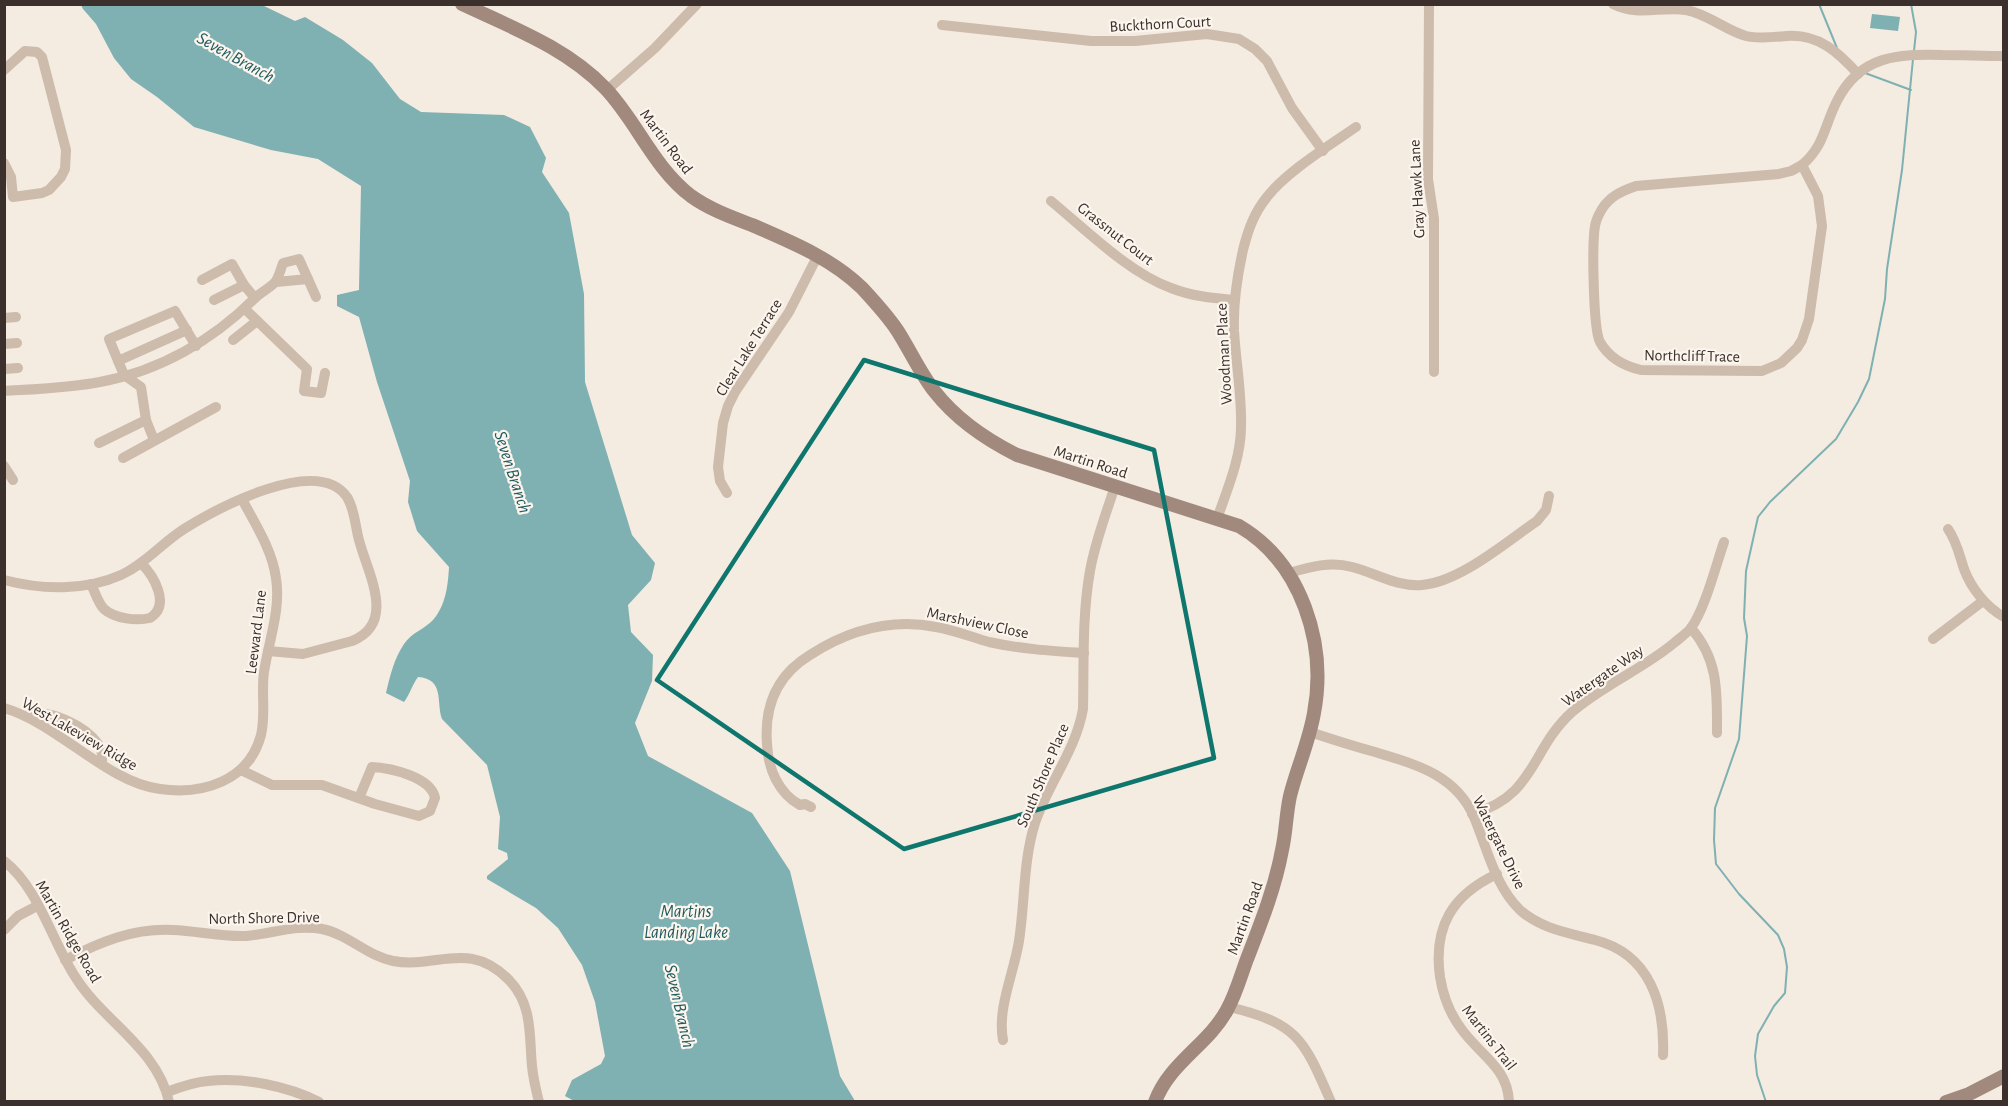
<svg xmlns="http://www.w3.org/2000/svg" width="2008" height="1106" font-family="'Alegreya Sans',sans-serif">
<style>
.water{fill:#7fb0b2}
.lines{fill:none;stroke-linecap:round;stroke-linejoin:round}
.stream{stroke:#7fb0b2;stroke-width:2}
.street{stroke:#cdbbac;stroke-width:10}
.secondary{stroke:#a18a7d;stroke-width:14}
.marked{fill:none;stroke:#0f766e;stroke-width:4.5;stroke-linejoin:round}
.labels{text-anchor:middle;stroke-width:4.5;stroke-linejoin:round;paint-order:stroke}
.street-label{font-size:16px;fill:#3b302b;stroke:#fbf5ee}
.water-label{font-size:18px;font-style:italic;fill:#1f5a5e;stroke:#fbf5ee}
</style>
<rect width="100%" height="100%" fill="#f4ebe1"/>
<!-- water -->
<g class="water">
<path d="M81,5h181l33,16 10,-4 38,23 29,23 28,36 21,13 83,3 26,12 16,31 -4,14 27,41 15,81 1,88 47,153 23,28 -4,17 -23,25 3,27 22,23 -1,26 -17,42 13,33 104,57 38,58 50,205 15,25 -279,1 -11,-6 7,-16 29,-16 4,-8 -10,-54 -13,-37 -24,-37 -22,-20 -49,-29v-3l21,-17 -1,-6 -9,-4 2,-32 -13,-52 -45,-46c-6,-17 3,-40 -24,-42 -6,8 -8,17 -14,25l-18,-9c4,-17 8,-34 18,-49 8,-12 21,-15 29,-24 13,-15 15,-35 16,-53l-32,-36 -9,-29 2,-21 -33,-99 -18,-65 -22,-11v-11l22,-5 2,-104 -43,-27 -47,-9 -77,-23 -37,-30 -26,-18 -17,-21 -18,-34 -13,-15z"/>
<polygon points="1872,14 1900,17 1898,31 1870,28"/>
</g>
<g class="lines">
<!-- stream -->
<g class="stream">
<polyline points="1819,4 1837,48"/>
<polyline points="1911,4 1916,32 1914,51"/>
<polyline points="1865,73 1911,90"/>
<polyline points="1766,1102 1757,1075 1755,1056 1758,1034 1774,1006 1785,993 1787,967 1784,949 1778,935 1739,894 1716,864 1714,840 1715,808 1739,739 1747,636 1744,618 1746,571 1758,517 1770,502 1836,439 1858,402 1869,379 1885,299 1887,269 1902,170 1913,59"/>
</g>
<!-- street -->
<g class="street">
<polyline points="1429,4 1428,179 1434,219 1434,372"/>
<path d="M1613,4c26,13 47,2 73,6 22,4 39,20 60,26 13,3 28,1 41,0 32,-2 51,16 71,38"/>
<polyline points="942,25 1091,41 1135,41 1207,34 1239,39 1255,49 1267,61 1292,108 1323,151"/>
<polyline points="4,70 25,51 37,52 42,57 66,150 65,169 61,177 49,190 42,193 13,197 11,177 4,163"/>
<polyline points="607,90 655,48 697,4"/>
<path d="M1802,165l16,31 4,30 -13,93 -7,21 -5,8 -16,15 -19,8 -121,-1c-17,-4 -32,-12 -41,-28 -7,-13 -8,-99 -5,-116 1,-6 4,-12 7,-17 8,-13 20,-18 34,-23l143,-12 12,-3z"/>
<path d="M1802,165c23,-20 22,-39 35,-64 23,-46 61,-47 106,-46 20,0 40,1 61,1"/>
<path d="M1051,201c35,29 78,72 120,87 20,8 41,10 63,12"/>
<polyline points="202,280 232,264 244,285 255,298"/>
<polyline points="276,282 308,279"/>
<polyline points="214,300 244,285"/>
<polyline points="246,310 307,369 304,391 321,393 325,373"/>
<polyline points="4,318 16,317"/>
<polyline points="233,340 257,321"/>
<polyline points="4,344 17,343"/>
<polyline points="118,361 187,330"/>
<polyline points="4,369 18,368"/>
<path d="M4,391c33,-2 65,-3 96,-9 60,-11 113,-42 155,-84 6,-6 17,-11 21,-17 3,-5 5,-12 7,-18l16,-4 17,38"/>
<polyline points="154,440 146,420 141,387 124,375 109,339 175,311 196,346"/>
<polyline points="99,443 146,420"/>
<polyline points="123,458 216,407"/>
<polyline points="4,466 13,480"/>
<polyline points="727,493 720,481 718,467 723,423 728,406 735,392 789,312 818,255"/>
<path d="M1217,519c10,-29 24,-61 24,-92 1,-32 -5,-64 -7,-96 -1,-27 3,-54 9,-81 5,-20 11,-37 24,-53 19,-25 63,-52 89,-70"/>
<path d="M1948,529c9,13 11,25 16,40 7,19 22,38 40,48"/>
<path d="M1289,573c21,-6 41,-12 63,-6 24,6 44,20 70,18 38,-3 84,-43 115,-64l9,-11 3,-14"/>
<path d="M4,580c38,10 81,11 117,-5 24,-11 41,-32 63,-46 32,-20 133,-75 163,-32 7,11 8,26 11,39 7,33 41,86 -6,105l-49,13 -35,-3"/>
<path d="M91,584c4,8 7,19 13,25 11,10 33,12 46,9 21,-13 4,-42 -9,-55"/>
<path d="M1691,628c28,32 26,65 26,105"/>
<polyline points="1933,639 1983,601"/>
<path d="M4,708c55,16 102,74 156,81 43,6 89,-8 101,-54 5,-20 0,-43 3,-63 5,-32 17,-63 12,-94 -4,-29 -21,-54 -34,-79"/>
<path d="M27,716c21,-9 59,10 72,29 4,6 3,11 3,18"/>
<path d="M1310,732c21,7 43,14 65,20 40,12 81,23 99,65 13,31 21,69 46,93 21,19 49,23 75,30 55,14 70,64 68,115"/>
<path d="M241,770l31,15h50l53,19 44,12 11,-5 5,-13c-4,-21 -44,-30 -63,-31l-13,31"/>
<path d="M811,807l-6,-3 -5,1c-22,-12 -32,-37 -33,-61 -3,-39 10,-69 43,-89 39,-25 80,-37 126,-28 18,3 35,10 53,15 31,7 63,9 95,11"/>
<path d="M1472,814c64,-18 58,-64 100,-102 31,-27 71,-43 102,-69 6,-5 13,-10 17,-15 14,-19 25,-63 33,-86"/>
<path d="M4,861c35,27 48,81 72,117 27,43 82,71 93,124"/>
<path d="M1497,874c-45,21 -64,53 -57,103 3,18 9,35 20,50 18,27 47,39 49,74"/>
<polyline points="4,930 18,916 37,906"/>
<path d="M65,960c35,-18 68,-32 108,-30 25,1 48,7 73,6 25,-2 51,-12 76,-7 26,5 45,27 71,32 44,8 76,-22 116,19 24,25 20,55 23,86 1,12 4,24 7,36"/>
<path d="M1229,1007c69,16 75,33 102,95"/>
<path d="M1003,1040c-6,-32 11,-67 16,-99 6,-39 4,-80 16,-118 13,-39 41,-73 48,-114 1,-46 -1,-93 7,-138 5,-29 16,-57 25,-85"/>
<path d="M167,1092c13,-5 27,-10 41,-11 36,-4 79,5 111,21"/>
</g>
<!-- secondary -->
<g class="secondary">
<path d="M462,4c51,24 105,44 144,85 31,33 48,79 85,107 18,13 40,21 61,29 39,17 79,33 110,63 12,13 25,27 35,42 13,20 23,43 38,62 22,28 50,47 82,63l222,71c63,37 88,118 75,187 -5,29 -17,55 -24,83 -4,18 -4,37 -8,54 -7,38 -21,73 -35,109 -6,16 -11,35 -20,51 -19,35 -58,53 -72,92"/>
<polyline points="1946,1102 1969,1094 2004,1076"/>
</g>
</g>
<!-- marked area -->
<path class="marked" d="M864,360l290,90 60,308 -310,91 -247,-169z"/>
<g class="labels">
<!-- street labels -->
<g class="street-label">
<text transform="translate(1160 23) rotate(-3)" y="6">Buckthorn Court</text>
<text transform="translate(667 141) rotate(53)" y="6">Martin Road</text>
<text transform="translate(1416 189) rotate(-93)" y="6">Gray Hawk Lane</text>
<text transform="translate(1116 233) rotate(38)" y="6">Grassnut Court</text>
<text transform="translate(748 347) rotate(-58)" y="6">Clear Lake Terrace</text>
<text transform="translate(1223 354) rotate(-93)" y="6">Woodman Place</text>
<text transform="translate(1692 355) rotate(1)" y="6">Northcliff Trace</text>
<text transform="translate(1091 461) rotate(18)" y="6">Martin Road</text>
<text transform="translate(978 622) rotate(12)" y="6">Marshview Close</text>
<text transform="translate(255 632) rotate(-83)" y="6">Leeward Lane</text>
<text transform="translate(1602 675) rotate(-35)" y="6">Watergate Way</text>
<text transform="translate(80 733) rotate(30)" y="6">West Lakeview Ridge</text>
<text transform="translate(1042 775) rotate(-67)" y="6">South Shore Place</text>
<text transform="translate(1500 842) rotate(64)" y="6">Watergate Drive</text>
<text transform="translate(264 917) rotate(-1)" y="6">North Shore Drive</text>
<text transform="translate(1244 918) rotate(-70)" y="6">Martin Road</text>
<text transform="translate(69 931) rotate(60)" y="6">Martin Ridge Road</text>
<text transform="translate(1490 1037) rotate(52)" y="6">Martins Trail</text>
</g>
<!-- water labels -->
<g class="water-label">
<text transform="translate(236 57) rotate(29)" y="6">Seven Branch</text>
<text transform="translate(513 472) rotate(72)" y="6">Seven Branch</text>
<text x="686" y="917">Martins<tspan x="686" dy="21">Landing Lake</tspan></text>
<text transform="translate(680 1006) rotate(77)" y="6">Seven Branch</text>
</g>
</g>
<!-- border -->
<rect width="2008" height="1106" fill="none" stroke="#3b302b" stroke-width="12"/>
</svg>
